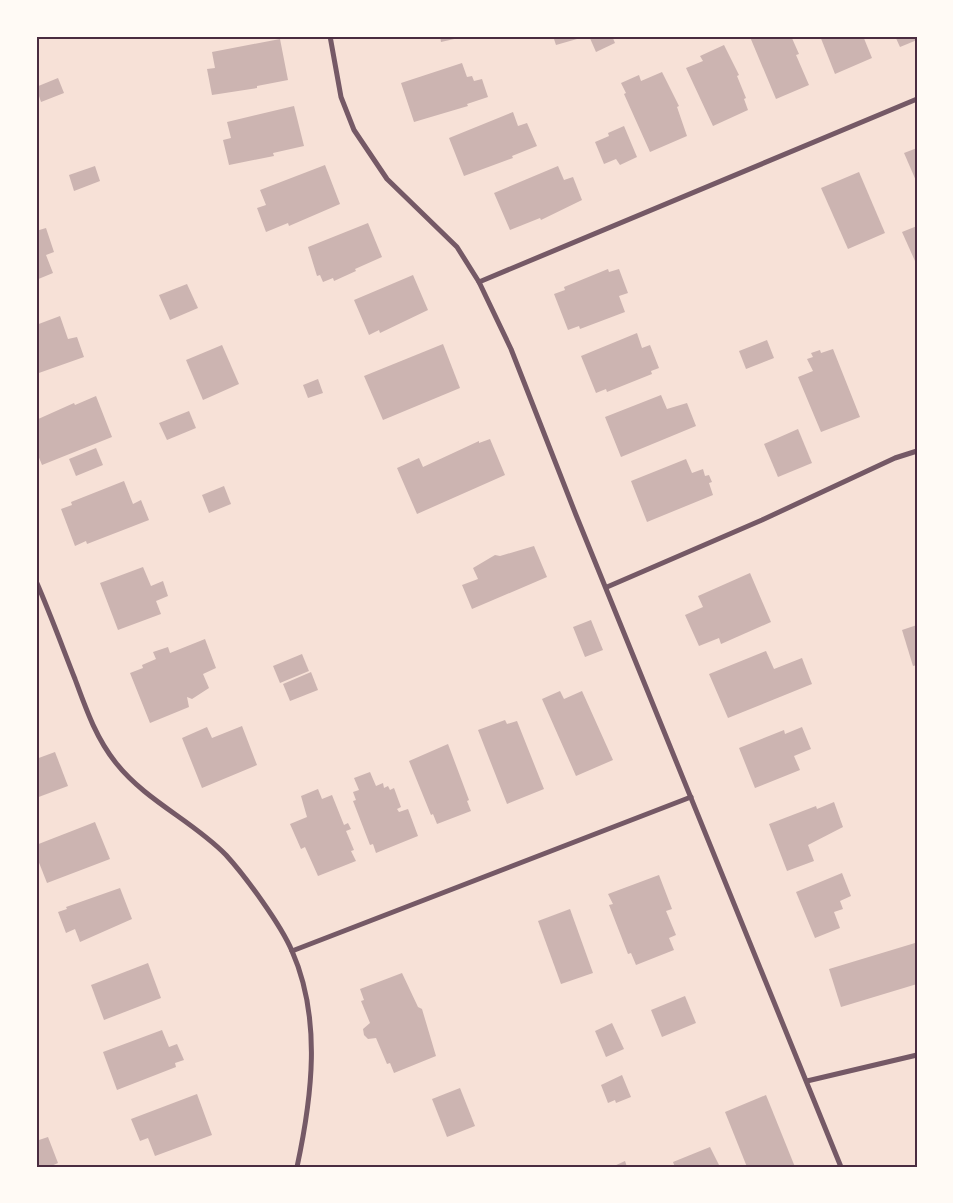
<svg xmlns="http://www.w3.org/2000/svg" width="953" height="1203" font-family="'Source Sans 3',sans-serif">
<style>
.building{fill:#ccb4b1}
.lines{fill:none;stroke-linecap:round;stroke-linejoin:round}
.minor{stroke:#755966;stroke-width:5}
.neatline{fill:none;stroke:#4a2c40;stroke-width:2}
</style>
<rect width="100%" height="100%" fill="#f7e1d7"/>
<!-- building -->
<g class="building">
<polygon points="440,36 463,36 463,37 441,42"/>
<polygon points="553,36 584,36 584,37 556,45"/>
<polygon points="589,36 612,36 615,43 596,52"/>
<polygon points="753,36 791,36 799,54 796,55 809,85 776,99 750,37"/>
<polygon points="820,36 863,36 872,58 835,74"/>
<polygon points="895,36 917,36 917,40 900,47"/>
<polygon points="280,39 288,80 257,86 257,88 212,95 207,69 215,68 212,52"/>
<polygon points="724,45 739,75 737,76 746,98 744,99 748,110 713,126 686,68 703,61 700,56"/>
<polygon points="462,63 467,77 472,76 474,81 482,79 488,97 467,104 468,106 414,122 401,83"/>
<polygon points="662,72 679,106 677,107 687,136 650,152 624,94 626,93 621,83 639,75 641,81"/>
<polygon points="58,78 64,93 41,102 36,87"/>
<polygon points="294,106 304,146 273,153 274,156 229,165 223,140 231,138 227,122"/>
<polygon points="513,112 518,126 527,123 537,146 512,156 513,158 464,176 449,138"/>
<polygon points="624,126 637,157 620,165 616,159 604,164 595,142 609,136 608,133"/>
<polygon points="917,148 917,183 904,153"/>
<polygon points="325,165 340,204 289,226 288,223 266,232 257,208 266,205 260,190"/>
<polygon points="95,166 100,181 74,191 69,175"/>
<polygon points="558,166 564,180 573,177 582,200 541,220 540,218 510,230 494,193"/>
<polygon points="859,172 885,233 848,249 821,188"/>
<polygon points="368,223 382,257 355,269 356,271 334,281 333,278 323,282 320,275 317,276 308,247"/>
<polygon points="917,226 917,260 915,261 902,232"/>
<polygon points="46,228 54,252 46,255 53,273 36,280 36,231"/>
<polygon points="608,269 609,272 619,269 628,293 619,296 625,312 580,329 579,326 568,330 554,294 565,290 564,287"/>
<polygon points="413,275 428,310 380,333 379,330 369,335 354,300"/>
<polygon points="187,284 198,308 170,320 159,295"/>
<polygon points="60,316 68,339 77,337 84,357 36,374 36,325"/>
<polygon points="637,333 642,348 650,345 659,368 651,371 652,374 607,392 606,389 596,393 581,356"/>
<polygon points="767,340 774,358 746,369 739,351"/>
<polygon points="443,344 460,388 383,420 364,376"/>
<polygon points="222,345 239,384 203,400 186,360"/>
<polygon points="833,349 860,417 821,432 798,377 813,371 807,359 813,357 811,353 820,350 821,353"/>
<polygon points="318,379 323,393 308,398 303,385"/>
<polygon points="661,395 667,409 687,403 696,426 621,457 605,417"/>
<polygon points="96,396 112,437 42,465 36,450 36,420 74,403 75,405"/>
<polygon points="189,411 196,428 167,440 159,423"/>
<polygon points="798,429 812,463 778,477 764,444"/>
<polygon points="490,439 505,475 417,514 397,468 419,458 423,467 479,441 479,443"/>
<polygon points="96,448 103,465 76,476 69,459"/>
<polygon points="686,459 692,473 703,469 705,476 709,475 712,482 709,483 713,495 647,522 631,481"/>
<polygon points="124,481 133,504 141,500 149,520 87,544 86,541 75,546 61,509 72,505 71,502"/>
<polygon points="224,486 231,504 209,513 202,495"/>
<polygon points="534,546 547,577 472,609 462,585 478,579 473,568 495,555 500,556"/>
<polygon points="143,567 151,586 163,581 168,596 156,601 161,614 118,630 100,583"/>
<polygon points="750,573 771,622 721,644 719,638 699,646 685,615 703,607 698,596"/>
<polygon points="591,620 603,650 585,657 573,627"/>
<polygon points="917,625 917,665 913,666 902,630"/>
<polygon points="205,639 216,668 203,674 209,688 192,699 187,697 189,707 150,723 130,673 143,668 142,665 156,659 153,652 168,647 170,653"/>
<polygon points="766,651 774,669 802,658 812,684 728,718 709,674"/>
<polygon points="302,654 309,671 280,683 273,666"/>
<polygon points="311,672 318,690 290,701 283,684"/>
<polygon points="560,691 564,699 582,691 613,760 576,776 542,699"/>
<polygon points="505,720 507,724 517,721 544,789 507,804 478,730"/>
<polygon points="242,726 257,765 202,788 182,738 207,727 212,738"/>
<polygon points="802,727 811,749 794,756 800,770 755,788 739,748 784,730 785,734"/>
<polygon points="448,744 469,800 467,801 471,811 437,824 433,814 431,815 409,761"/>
<polygon points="55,752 68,786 36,798 36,759"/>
<polygon points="370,772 376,786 383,783 384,788 388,786 390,790 394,788 401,807 397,809 399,812 408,809 418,836 376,853 373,844 370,845 353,801 356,800 353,792 359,790 354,778"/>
<polygon points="318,789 322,799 332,795 344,825 348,823 351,829 346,831 354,850 351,851 356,861 318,876 305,847 301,849 290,824 307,817 301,796"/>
<polygon points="834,802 843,827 808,845 814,861 787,871 769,824 816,806 817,809"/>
<polygon points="95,822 110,859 47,883 36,855 36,845"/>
<polygon points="842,873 851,896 840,901 843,909 834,912 840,928 815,938 796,892"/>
<polygon points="659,875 672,909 666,911 676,935 669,938 674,950 636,965 631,953 628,954 609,905 613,904 608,894"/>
<polygon points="120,888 132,919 80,942 75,929 66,933 58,912 67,909 66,907"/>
<polygon points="570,909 593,973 561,984 538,921"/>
<polygon points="915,943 917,984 841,1007 829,969"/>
<polygon points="148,963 161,998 104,1020 91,985"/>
<polygon points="402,973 418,1007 422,1009 436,1056 394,1073 390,1063 387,1064 376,1038 368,1039 364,1035 363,1029 370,1023 361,1001 364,1000 360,989"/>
<polygon points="685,996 696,1023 662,1037 651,1010"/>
<polygon points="612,1023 624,1049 606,1057 595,1031"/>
<polygon points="162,1030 169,1047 177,1044 184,1060 175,1063 176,1067 117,1090 103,1052"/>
<polygon points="622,1075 631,1097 616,1103 615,1100 608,1103 601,1085"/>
<polygon points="460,1088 475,1126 447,1137 432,1099"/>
<polygon points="197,1094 212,1135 155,1156 148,1138 140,1141 131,1119"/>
<polygon points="766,1095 795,1167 747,1167 725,1112"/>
<polygon points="48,1137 58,1163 49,1167 36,1167 36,1141"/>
<polygon points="710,1147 720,1167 675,1167 673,1162"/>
<polygon points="625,1161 627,1167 612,1167"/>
</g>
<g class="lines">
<!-- minor -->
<g class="minor">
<polyline points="330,36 341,97 354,130 387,179 457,247 479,282 511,349 576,515 841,1167"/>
<polyline points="479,282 917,99"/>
<path d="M36,581c14,32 26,65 39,98 11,30 21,59 41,84 30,38 77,58 110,92 20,22 55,70 66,96 30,68 20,146 5,216"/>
<polyline points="607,587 762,520 895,458 917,451"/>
<polyline points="292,951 691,797"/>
<polyline points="807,1081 917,1055"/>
</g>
</g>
<!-- border -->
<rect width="953" height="1203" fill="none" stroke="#fffaf5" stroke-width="75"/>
<rect x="38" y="38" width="878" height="1128" class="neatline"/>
</svg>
